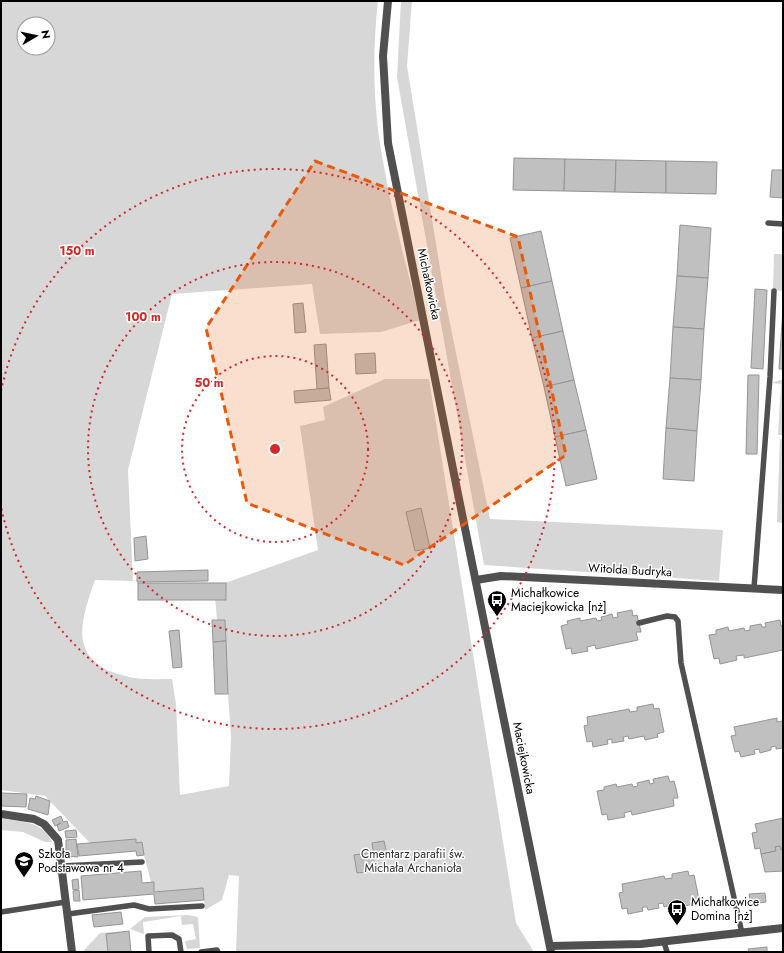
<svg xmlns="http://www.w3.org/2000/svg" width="784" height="953" font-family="Jost,sans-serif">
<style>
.green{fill:#d7d7d7;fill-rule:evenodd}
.building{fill:#c0c0c0;stroke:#949494}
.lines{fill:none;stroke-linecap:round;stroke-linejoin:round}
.service{stroke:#505050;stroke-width:5.5}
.minor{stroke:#505050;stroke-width:8}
.tertiary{stroke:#505050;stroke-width:8}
.marked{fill:#e8590c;fill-opacity:0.2;stroke:#e8590c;stroke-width:3;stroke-dasharray:8 5;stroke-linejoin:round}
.ring{fill:none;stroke:#d62828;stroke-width:2;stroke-dasharray:2 4}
.labels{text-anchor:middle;stroke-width:3;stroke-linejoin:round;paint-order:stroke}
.street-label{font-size:12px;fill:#000;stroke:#fff}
.poi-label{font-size:12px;fill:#000;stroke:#fff;text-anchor:start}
.park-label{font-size:12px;fill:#2e2e2e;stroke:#fff}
.centre{fill:#d62828;stroke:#fff;stroke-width:2}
.ring-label{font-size:12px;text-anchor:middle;font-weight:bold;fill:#d62828;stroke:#fff;stroke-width:3;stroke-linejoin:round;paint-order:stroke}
</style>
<rect width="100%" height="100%" fill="#fff"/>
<!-- green -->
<g class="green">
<path d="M1,1h377c-6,53 -5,108 5,160 9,53 24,107 37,159l-39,12 -61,2 -8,-50 -140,10 -44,176 5,111 -38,-1c-17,47 -26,84 34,97 13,3 29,2 43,2l4,25 4,91 49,-9 2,-49 -3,-43 -8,-43 -6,-64 104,-37 -18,-124 25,-6 -2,-13 62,-28h44l87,544 18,29h-298l3,-76 -10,-1 -7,25 -17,10 -2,-22 -49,4v-10h-3l-7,-27 -2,-13 -6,1v-4l-46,4 -45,-47 -44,-6zM24,24h24v24h-24z"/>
<polygon points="401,1 412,1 407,66 445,299 490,519 723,530 719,581 484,565 397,77"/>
<polygon points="774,254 783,254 783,291 773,290"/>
<polygon points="783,379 783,435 778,435 781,384 772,383"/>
<polygon points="780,439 783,439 783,523 777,522"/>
<path d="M1,819c21,2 41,2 51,23h-7l-22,-10 -22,-2z"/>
<polygon points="188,915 198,917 200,948 187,949 185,941 196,939 193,924 182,925 181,916 143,922 144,934 130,929 145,917"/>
<polygon points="127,931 106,934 108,952 84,952 84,950 100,933"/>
</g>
<!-- building -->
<g class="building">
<polygon points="514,158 565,159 564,191 513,190"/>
<polygon points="565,159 616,160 615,192 564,191"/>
<polygon points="616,160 666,161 666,193 615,192"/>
<polygon points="666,161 717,162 716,194 666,193"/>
<polygon points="772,170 783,170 783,198 770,197"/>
<polygon points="680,225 711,228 708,278 677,276"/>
<polygon points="541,231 552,281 521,288 510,238"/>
<polygon points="677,276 708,278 704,329 673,327"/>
<polygon points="552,281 563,331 532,338 521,288"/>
<polygon points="755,289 767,290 763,369 751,368"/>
<polygon points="303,303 306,332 295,333 293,304"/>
<polygon points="783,308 783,369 779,369"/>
<polygon points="673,327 704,329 701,380 670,378"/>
<polygon points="563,331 574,380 544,387 532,338"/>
<polygon points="326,344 329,388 317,389 314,345"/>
<polygon points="375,353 376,373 356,374 355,354"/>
<polygon points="748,375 759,375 757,454 746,454"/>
<polygon points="670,378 701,380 697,431 666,428"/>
<polygon points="574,380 586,430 555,437 544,387"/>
<polygon points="329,388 331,400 295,403 294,391"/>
<polygon points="666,428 697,431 694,481 663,479"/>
<polygon points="586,430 597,479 566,486 555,437"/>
<polygon points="421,508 430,548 415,551 406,512"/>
<polygon points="146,536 148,559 135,561 134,538"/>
<polygon points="208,570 208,581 137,582 137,572"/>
<rect x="138" y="583" width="88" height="17"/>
<polygon points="632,610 633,616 637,615 641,632 636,632 638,640 596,649 595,645 587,647 588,651 572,654 571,648 566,649 561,626 568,624 567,621 580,618 580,621 596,618 597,621 602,620 601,617 612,614 613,618 618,617 617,613"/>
<polygon points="212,620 225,620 226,641 213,642"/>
<polygon points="780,620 781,626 783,625 783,650 744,658 744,655 736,656 737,660 720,664 719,658 714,659 709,635 716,634 716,630 728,627 729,631 744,628 745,631 750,630 750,626 761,624 762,627 766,627 765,623"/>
<polygon points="179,630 182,667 173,668 169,631"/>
<polygon points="226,641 228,694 215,694 213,642"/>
<polygon points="653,704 654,709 659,708 664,732 657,734 658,737 645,740 644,736 629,739 628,736 623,737 624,741 612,743 612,739 607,740 608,744 593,747 592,741 587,742 584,726 588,725 587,717 629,709 630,712 637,711 637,707"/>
<polygon points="777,718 777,722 783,721 783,748 776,749 776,746 771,747 771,750 760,753 759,749 754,750 755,754 741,757 739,751 735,752 731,736 736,735 734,727"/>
<polygon points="668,776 670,782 674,781 676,788 678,798 673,798 674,806 632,815 631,811 624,813 625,817 608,820 607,814 602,815 597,791 604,790 604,787 616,784 617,787 632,784 633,787 638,786 637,783 649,780 650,784 654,783 653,779"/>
<polygon points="1,793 27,794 26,807 1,806"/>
<polygon points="36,796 50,801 48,815 28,809 30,798 35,799"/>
<polygon points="61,816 63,822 67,821 69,827 59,831 57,825 61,823 55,826 52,820"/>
<polygon points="783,818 783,849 781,850 780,846 775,847 776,851 761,854 760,848 755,849 752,833 757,832 755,824"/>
<polygon points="76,830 77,837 66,838 65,831"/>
<polygon points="76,839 78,857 66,856 66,840"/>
<polygon points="136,839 136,843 142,842 144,855 137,856 136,851 79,856 77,844"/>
<polygon points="384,841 387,854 374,856 372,843"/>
<polygon points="780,846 781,850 783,849 783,871 765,872 761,854 776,851 775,847"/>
<polygon points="373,852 375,871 357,873 354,855"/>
<polygon points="141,871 142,883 154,882 154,892 203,888 204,900 155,904 154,894 83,900 81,876"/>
<polygon points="688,871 689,876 694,875 699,899 692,901 693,904 680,907 679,903 664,907 663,903 658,904 659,908 648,910 647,907 644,907 642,908 643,911 628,914 627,908 622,909 619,893 623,892 622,884 664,876 665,879 672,878 672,874"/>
<polygon points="78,879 79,889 73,890 72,880"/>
<polygon points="79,890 80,901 74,901 73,891"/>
<polygon points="765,893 766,902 751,904 749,894"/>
<polygon points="121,912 123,924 94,927 92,915"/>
<polygon points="129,931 131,952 108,952 106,934"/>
<polygon points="767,947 767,952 749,952 748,949"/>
</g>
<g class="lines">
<!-- service -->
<g class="service">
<polyline points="768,223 783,224"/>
<polyline points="754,588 770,377 774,291"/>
<polyline points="639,623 667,616 675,617 678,621 681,663 742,933"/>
<polyline points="62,866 142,862"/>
<polyline points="1,912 66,902"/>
<polyline points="68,914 134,905 149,909 202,906"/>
<polyline points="664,942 667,952"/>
<polyline points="149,952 148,936 172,935 179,939 181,952"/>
<polyline points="201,952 217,950 218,952"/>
</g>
<!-- minor -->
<g class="minor">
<polyline points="476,580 501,576 783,590"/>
<polyline points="1,814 34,819 44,824 58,840 72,952"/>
<polyline points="550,946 641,944 783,928"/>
</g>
<!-- tertiary -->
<polyline class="tertiary" points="388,1 383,56 388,143 458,494 551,952"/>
</g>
<!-- marked area -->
<path class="marked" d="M315,161l203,76 48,218 -162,110 -157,-62 -41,-175z"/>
<!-- distance rings -->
<g class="ring">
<circle cx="275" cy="449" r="93"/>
<circle cx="275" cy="449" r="187"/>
<path d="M1 391A280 280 0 1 1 1 507"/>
</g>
<!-- icons -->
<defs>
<symbol id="bus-pin" viewBox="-11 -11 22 30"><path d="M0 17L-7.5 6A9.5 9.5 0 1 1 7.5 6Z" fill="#000" stroke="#fff"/><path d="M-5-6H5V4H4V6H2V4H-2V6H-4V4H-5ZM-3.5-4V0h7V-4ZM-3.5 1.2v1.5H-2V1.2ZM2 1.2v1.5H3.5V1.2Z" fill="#fff"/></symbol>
<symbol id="school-pin" viewBox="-11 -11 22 30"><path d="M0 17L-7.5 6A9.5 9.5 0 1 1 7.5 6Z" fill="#000" stroke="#fff"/><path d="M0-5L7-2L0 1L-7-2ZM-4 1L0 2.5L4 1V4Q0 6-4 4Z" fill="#fff"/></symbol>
</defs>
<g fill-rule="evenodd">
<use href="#bus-pin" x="486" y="589" width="22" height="30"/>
<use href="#school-pin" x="13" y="850" width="22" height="30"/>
<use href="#bus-pin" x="666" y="898" width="22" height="30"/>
</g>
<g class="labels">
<!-- street labels -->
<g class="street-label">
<text transform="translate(429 284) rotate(78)" y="4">Michałkowicka</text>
<text transform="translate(630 570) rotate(3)" y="4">Witolda Budryka</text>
<text transform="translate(524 758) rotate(79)" y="4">Maciejkowicka</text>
</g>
<!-- poi labels -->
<g class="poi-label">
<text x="511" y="597">Michałkowice<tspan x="511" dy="14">Maciejkowicka [nż]</tspan></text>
<text x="38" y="858">Szkoła<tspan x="38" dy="14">Podstawowa nr 4</tspan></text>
<text x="691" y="906">Michałkowice<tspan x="691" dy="14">Domina [nż]</tspan></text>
</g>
<!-- park labels -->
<g class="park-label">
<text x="413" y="858">Cmentarz parafii św.<tspan x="413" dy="14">Michała Archanioła</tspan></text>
</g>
</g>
<circle cx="275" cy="449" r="6" class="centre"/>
<g class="ring-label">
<text x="77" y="255">150 m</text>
<text x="143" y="321">100 m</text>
<text x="209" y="387">50 m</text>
</g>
<!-- border -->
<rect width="784" height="953" fill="none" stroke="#000000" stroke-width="4"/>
<!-- north arrow -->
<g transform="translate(36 36) rotate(81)"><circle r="19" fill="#ffffff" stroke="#999999"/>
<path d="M0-3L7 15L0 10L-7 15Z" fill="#000000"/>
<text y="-6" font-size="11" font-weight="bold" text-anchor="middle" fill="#000000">N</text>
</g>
</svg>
